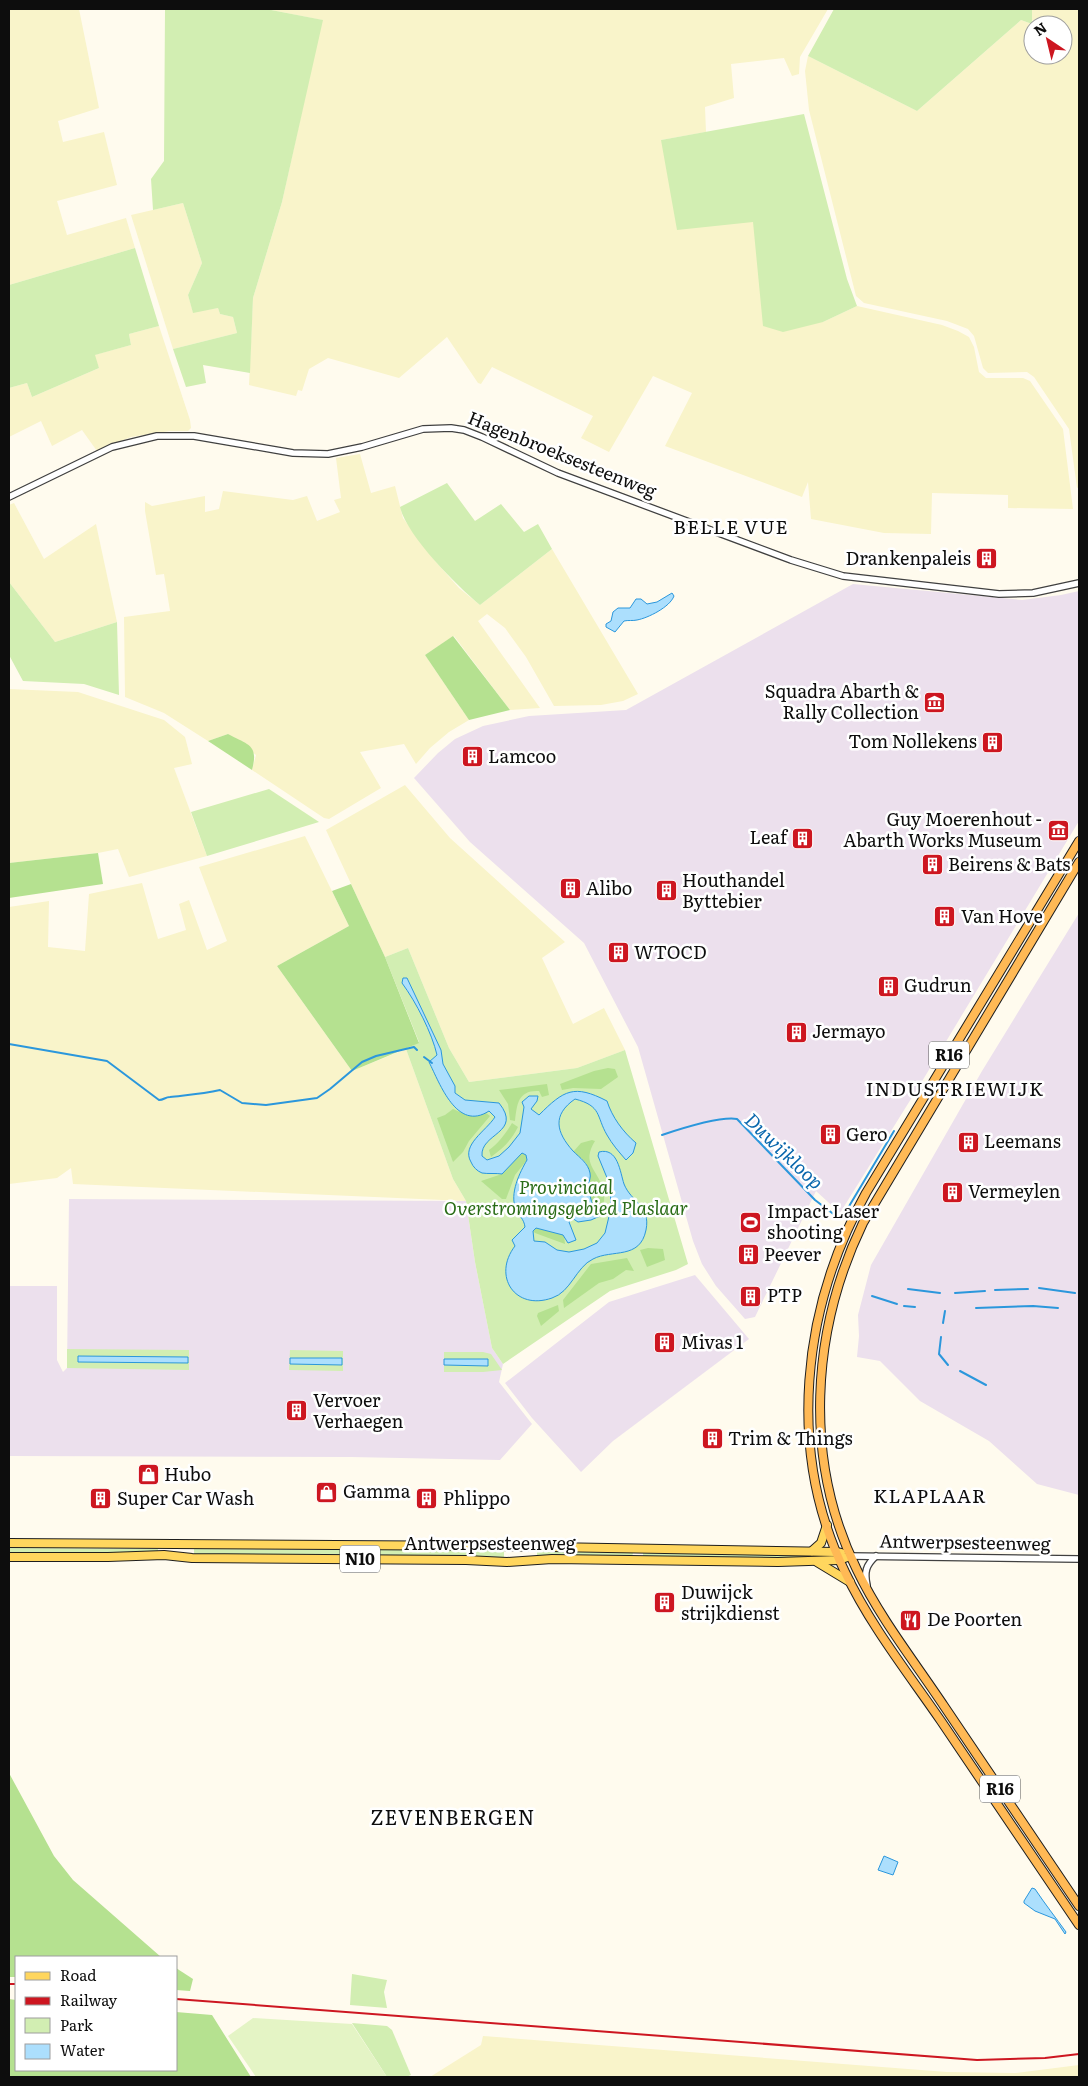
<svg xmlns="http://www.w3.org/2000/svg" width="1088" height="2086" font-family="Literata,serif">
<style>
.industrial{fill:#ece0ed}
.farmland{fill:#f9f4ca;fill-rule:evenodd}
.green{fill:#d2eeb2}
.forest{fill:#b5e190}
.pitch{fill:#e4f4c5}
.water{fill:#acdffd;stroke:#2b97dc}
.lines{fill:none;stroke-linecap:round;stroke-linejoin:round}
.stream{stroke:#2b97dc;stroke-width:2}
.tertiary-casing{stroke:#404040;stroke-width:8}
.primary-casing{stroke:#1e1e1e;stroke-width:10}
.trunk-casing{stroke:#1e1e1e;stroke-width:10}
.tertiary{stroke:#fff;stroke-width:5.5}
.primary{stroke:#ffd65e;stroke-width:8}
.trunk{stroke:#ffb955;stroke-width:8}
.rail{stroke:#cd1620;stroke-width:2}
.labels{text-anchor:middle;stroke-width:5;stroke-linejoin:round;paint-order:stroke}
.shield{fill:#fff;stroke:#565656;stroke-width:1}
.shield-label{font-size:16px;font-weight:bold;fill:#0d0d0d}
.street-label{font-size:18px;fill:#0d0d0d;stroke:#fff}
.poi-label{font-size:18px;fill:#0d0d0d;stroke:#fff;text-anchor:start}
.park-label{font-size:18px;font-style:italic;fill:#296c16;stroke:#fff}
.neighbourhood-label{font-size:19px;letter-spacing:1px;fill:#0d0d0d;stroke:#fff}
.water-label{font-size:19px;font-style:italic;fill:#0967ad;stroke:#fff}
.quarter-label{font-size:20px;letter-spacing:1px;fill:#0d0d0d;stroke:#fff}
</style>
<rect width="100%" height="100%" fill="#fffbee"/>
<!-- industrial -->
<g class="industrial">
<polygon points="853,584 1022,600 1061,595 1079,591 1079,821 924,1078 840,1213 816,1191 755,1317 745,1319 716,1286 702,1264 693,1241 638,1047 584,943 470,842 414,778 438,753 455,739 483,726 529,716 626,710"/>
<polygon points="1079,913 1079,1495 1037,1484 989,1441 920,1401 880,1361 857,1357 859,1336 858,1315 871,1265 982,1071"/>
<polygon points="69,1199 466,1201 475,1262 492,1348 503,1364 499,1382 532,1424 500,1460 351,1457 9,1456 9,1286 57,1286 57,1360 63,1372 67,1368"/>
<polygon points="695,1275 749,1339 613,1441 581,1472 532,1418 505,1383 609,1302"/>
</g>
<!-- farmland -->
<g class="farmland">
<polygon points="9,9 79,9 99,108 58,121 63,142 104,132 117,185 57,201 67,235 126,218 135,248 9,285"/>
<polygon points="266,9 828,9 800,57 799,74 792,76 784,58 731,64 734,98 705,107 706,132 661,140 753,222 823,322 857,306 942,325 958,331 969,337 974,347 979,372 986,378 1023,378 1030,381 1063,429 1073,509 1008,508 1008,495 932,493 931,534 884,533 811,519 808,482 802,497 665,446 692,393 653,376 609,452 581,438 593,416 492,367 481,384 478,383 447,337 399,378 328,358 309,369 302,391 298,390 296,396 249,385 253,298 282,202 322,20"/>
<path d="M1032,9h47v478l-2,1 -8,-59 -35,-52 -7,-5 -39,1 -5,-5 -9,-32 -6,-7 -21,-8 -83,-18 -8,-7 -47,-186 -4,-39 3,-15 109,55 104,-91 11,4zM1033,25h30v30h-30z"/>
<polygon points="183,203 202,263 188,295 193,312 218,308 220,314 233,317 237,333 173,349 131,215"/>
<polygon points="159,326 190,420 191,428 188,431 170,431 131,437 97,451 82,430 52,446 41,421 9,437 9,388 27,383 32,397 99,368 94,355 131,345 129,334"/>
<polygon points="360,454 371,493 395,486 403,518 436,562 459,588 480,605 552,549 638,694 623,701 601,705 554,706 526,657 505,628 487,614 478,621 540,708 510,710 454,636 425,655 469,720 449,732 430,748 416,764 404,744 360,752 381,788 329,819 324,818 252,770 256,755 228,734 208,741 164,713 125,697 124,617 170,611 164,574 156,575 145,511 145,502 152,506 205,496 205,512 219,509 223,491 293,500 307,496 317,521 340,512 334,500 341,498 336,458"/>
<polygon points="14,503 44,559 96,524 117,622 55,642 9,582 9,505"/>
<polygon points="9,689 78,692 164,720 185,737 192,764 174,768 207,856 129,877 118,849 98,853 9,863"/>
<polygon points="405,785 450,838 565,942 542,958 573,1024 604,1008 625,1050 577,1068 469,1082 449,1048 408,948 385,957 326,830"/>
<polygon points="305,836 349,926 277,966 352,1071 406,1049 453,1179 466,1201 73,1184 71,1168 57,1178 9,1184 9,907 49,901 48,947 85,951 89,894 142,883 158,939 186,930 179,904 189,900 207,950 227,941 199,867"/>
<polygon points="483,2036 947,2072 1015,2073 1079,2065 1079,2077 430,2077 481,2045"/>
</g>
<!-- green -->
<g class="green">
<polygon points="165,9 266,9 323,20 282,202 253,298 250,373 203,365 206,383 186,387 173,349 237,333 233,317 220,314 218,308 193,313 188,295 202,263 183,203 153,210 151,179 164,161"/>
<polygon points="834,9 1032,9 1032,24 1021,20 917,111 808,56"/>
<polygon points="804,114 847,279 857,306 823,322 783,332 763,326 753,222 677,230 661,140"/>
<polygon points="135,248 159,326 129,334 131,345 95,355 99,368 32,397 27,383 9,388 9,285"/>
<path d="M447,483l28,38 26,-17 23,28 14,-8 14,25 -72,56c-24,-20 -73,-69 -80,-98z"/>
<polygon points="9,582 55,642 117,622 119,695 84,684 23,681 9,655"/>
<polygon points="269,789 319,822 207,856 191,812"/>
<polygon points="408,948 449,1048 469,1082 577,1068 625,1050 688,1264 676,1270 610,1291 503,1364 492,1348 475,1262 466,1201 453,1179 406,1049 419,1042 385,957"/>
<polygon points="67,1349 189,1350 189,1370 67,1368"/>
<polygon points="290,1350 343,1351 343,1371 289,1370"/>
<polygon points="444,1352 483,1352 491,1354 502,1370 483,1372 444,1372"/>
<polygon points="9,1548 158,1549 158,1553 9,1552"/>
<polygon points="194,1549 504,1550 504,1557 194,1554"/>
<polygon points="537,1551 633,1553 632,1557 537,1558"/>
<polygon points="643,1553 824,1554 824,1557 783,1557 775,1559 643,1557"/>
<polygon points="352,1974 387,1980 384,1992 387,2008 350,2005"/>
<polygon points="352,2023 387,2026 392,2030 411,2075 406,2077 387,2077"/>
</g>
<!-- forest -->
<g class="forest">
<polygon points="453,636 510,710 469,720 425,655"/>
<path d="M228,734c20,11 31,10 24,36l-44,-29z"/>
<polygon points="98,853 103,884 9,898 9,863"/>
<polygon points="351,884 385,957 419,1043 352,1071 277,966 349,926 332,891"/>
<polygon points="608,1068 615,1069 618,1077 601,1089 573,1088 562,1090 560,1084 594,1071"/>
<path d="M547,1084l2,11 -7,2 -3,-6c-21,-1 -22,13 -24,30l-5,-1 -2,-16 -9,-14z"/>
<polygon points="453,1109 469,1116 486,1113 490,1116 469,1141 463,1152 453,1162 437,1118 445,1115"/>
<path d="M512,1123l6,4c-7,14 -15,21 -27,30l-2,-7c9,-6 17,-17 23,-27z"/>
<path d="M592,1140l3,1c-14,23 2,27 8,48 3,9 0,19 -3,27 -17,-16 -5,-37 -14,-53 -3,-4 -9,-8 -13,-11l8,-9z"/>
<polygon points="522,1152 526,1155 527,1160 515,1175 506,1199 502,1199 481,1181 502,1174"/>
<polygon points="536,1228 564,1235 565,1244 535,1233 533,1231"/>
<polygon points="648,1248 663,1249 665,1260 647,1267 640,1250"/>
<polygon points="627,1258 634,1271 626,1270 613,1279 599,1283 564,1308 563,1300 591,1264"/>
<polygon points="558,1305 559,1311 541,1326 537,1316 538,1313"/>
<polygon points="9,1773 54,1856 73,1880 161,1957 16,1957 16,1977 9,1977"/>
<polygon points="176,1968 193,1979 190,1991 176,1990"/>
<polygon points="9,1999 16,2000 16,2070 176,2070 176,2012 212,2015 251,2077 9,2077"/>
</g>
<!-- pitch -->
<polygon class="pitch" points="253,2018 352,2024 387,2077 256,2077 228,2036"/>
<!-- water -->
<g class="water">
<path d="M672,593l2,3c-4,11 -26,22 -37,24 -4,1 -9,0 -13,1l-9,11 -9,-5v-3l5,-3 2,-9 5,-4h12l6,-9h5l6,5 10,-2z"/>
<path d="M403,978h4l34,72 2,14 12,22v7l10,7 34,3c24,30 -19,30 -17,53l5,4 12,-4 10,-9 11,-14 4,-26 -2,-5 7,-6h9l-1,5 -6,8 8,6c25,-25 35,-31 68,-14 5,16 16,31 29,42l-3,10 -7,7c-7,-8 -14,-16 -19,-25 -11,-19 -5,-29 -32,-36 -23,16 -19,33 -2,52 7,7 15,12 17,22 1,4 -1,8 -1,11 0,11 3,25 11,32l-9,4 -13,2 -6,-4 -3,4 7,18 -8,3 -5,-8 -27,-7 -3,3 1,10 11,1 12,8 12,2 15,-3 13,-6 8,-10 6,-25 -1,-23 -12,-29 1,-4c19,-5 21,20 25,32 7,18 27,22 22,46 -6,30 -34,19 -53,29 -17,8 -22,33 -41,39 -37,13 -60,-22 -37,-52l-3,-6 13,-13c-1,-8 -6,-11 -9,-18 -7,-15 4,-37 11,-49l-1,-5 -4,-2 -20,21c-6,-1 -14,0 -20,-1 -5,-2 -9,-6 -11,-11 -10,-17 15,-31 24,-45l-6,-6c-32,21 -49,-27 -60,-49l8,-7c-5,-22 -21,-53 -35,-72z"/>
<polygon points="78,1356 188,1357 188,1363 78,1362"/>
<polygon points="290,1358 342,1358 342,1365 290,1364"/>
<polygon points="444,1359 488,1359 488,1366 444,1365"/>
<polygon points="884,1856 898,1862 893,1875 878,1870"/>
<path d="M1032,1888l3,1c10,15 21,29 31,43l-1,2 -10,-15 -20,-8 -11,-8v-2z"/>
</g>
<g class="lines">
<!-- stream -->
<g class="stream">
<path d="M9,1044l98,17 52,39c5,0 6,-3 11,-3 17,-2 33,-3 50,-7l22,13 24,2 51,-7 13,-9 32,-27 14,-6 38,-9 3,3"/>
<polyline points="424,1057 432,1063"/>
<path d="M662,1135c18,-6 57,-19 75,-16l78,81 25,19 2,-1 52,-87"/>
<polyline points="1039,1288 1075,1293"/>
<polyline points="908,1289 940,1293"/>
<polyline points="995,1290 1028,1289"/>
<polyline points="955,1293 985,1291"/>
<polyline points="872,1296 897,1304"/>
<polyline points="904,1306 915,1307"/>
<polyline points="976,1308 1033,1306 1058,1308"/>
<polyline points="943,1323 945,1311"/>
<polyline points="941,1337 939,1354 948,1365"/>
<polyline points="960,1371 986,1385"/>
</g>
<defs>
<g id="tertiary">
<polyline points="9,497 112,447 157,436 194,436 293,453 328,454 362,447 423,429 451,428 464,430 482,437 558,473 791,560 843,576 999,594 1033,593 1079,583"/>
<polyline points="850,1556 1079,1559"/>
<path d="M867,1585c-3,-13 -1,-20 9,-29"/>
</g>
<g id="primary">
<polyline points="9,1543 500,1546 836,1552 841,1553"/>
<polyline points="812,1551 821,1543 827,1525"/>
<polyline points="9,1557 108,1557 164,1555 192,1558 466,1560 507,1562 552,1559 778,1562 839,1560 850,1556"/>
<polyline points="817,1562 850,1582"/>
</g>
<g id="trunk">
<path d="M1079,841l-213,352c-64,115 -80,258 -21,379 25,53 63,101 96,149 46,68 92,136 138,204"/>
<path d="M1079,862l-216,361c-52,108 -60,237 -6,347 23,48 57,91 87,136 45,66 90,133 135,200"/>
</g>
</defs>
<!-- tertiary casing -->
<use href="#tertiary" class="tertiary-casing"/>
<!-- primary casing -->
<use href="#primary" class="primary-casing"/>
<!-- trunk casing -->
<use href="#trunk" class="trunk-casing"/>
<!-- tertiary -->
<use href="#tertiary" class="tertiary"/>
<!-- primary -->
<use href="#primary" class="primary"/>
<!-- trunk -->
<use href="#trunk" class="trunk"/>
<!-- rail -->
<g class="rail">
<polyline points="9,1984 16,1984"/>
<polyline points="176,1999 977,2060 1045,2058 1079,2054"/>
</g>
</g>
<!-- icons -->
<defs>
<symbol id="building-square" viewBox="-11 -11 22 22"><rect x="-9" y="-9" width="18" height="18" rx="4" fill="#cd1620" stroke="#fff"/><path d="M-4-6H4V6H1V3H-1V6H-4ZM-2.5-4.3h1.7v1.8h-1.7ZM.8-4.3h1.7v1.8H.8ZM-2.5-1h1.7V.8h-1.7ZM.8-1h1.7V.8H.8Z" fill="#fff"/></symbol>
<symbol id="museum-square" viewBox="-11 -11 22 22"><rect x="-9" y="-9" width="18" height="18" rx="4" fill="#cd1620" stroke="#fff"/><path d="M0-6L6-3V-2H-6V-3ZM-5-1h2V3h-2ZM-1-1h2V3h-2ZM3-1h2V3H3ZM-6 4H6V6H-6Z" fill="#fff"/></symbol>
<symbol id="stadium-square" viewBox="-11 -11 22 22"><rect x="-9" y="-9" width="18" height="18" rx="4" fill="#cd1620" stroke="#fff"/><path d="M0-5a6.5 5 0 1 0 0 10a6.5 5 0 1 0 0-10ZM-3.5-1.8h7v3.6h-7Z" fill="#fff"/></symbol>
<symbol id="shop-square" viewBox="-11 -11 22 22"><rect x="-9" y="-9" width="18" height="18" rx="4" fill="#cd1620" stroke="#fff"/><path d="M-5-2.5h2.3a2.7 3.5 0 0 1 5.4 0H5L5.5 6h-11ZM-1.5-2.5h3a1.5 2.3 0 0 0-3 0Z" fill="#fff"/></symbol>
<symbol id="restaurant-square" viewBox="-11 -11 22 22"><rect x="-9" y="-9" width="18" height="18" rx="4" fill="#cd1620" stroke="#fff"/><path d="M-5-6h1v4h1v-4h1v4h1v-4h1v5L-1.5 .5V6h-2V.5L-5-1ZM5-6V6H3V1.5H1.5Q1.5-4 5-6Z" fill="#fff"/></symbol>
</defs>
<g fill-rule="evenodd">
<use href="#building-square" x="974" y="546" width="25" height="25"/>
<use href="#museum-square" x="922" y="690" width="25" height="25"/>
<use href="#building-square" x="980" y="730" width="25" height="25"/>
<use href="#building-square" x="460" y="744" width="25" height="25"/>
<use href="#museum-square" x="1046" y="818" width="25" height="25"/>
<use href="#building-square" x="790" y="826" width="25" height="25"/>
<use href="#building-square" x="920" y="852" width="25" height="25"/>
<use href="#building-square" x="558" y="876" width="25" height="25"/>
<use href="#building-square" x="654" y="878" width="25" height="25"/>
<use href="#building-square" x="932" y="904" width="25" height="25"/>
<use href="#building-square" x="606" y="940" width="25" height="25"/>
<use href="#building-square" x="876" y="974" width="25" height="25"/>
<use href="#building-square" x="784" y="1020" width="25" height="25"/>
<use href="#building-square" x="818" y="1122" width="25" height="25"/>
<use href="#building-square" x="956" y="1130" width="25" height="25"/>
<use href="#building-square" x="940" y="1180" width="25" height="25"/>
<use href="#stadium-square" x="738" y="1210" width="25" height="25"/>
<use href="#building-square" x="736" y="1242" width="25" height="25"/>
<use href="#building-square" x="738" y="1284" width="25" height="25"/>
<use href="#building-square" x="652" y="1330" width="25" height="25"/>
<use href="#building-square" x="284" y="1398" width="25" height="25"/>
<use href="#building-square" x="700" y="1426" width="25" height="25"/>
<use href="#shop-square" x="136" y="1462" width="25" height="25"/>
<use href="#shop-square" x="314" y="1480" width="25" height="25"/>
<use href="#building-square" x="88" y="1486" width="25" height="25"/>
<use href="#building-square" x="414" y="1486" width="25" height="25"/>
<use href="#building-square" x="652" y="1590" width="25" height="25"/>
<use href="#restaurant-square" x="898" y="1608" width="25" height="25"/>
</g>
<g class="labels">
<!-- shield labels -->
<g class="shield">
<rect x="929" y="1041.5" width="40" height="27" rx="4"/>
<rect x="340" y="1545.5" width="40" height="27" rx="4"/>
<rect x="980" y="1775.5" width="40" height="27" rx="4"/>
</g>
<g class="shield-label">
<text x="949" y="1061">R16</text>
<text x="360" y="1565">N10</text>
<text x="1000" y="1795">R16</text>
</g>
<!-- street labels -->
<g class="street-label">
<text transform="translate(562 455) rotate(22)" y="6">Hagenbroeksesteenweg</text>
<text transform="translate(965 1543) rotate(1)" y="6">Antwerpsesteenweg</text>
<text x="490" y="1550">Antwerpsesteenweg</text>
</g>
<!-- poi labels -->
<g class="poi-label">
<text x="971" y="565" text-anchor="end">Drankenpaleis</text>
<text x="919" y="698" text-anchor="end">Squadra Abarth &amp;<tspan x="919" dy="21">Rally Collection</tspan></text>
<text x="977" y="748" text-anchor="end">Tom Nollekens</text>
<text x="488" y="763">Lamcoo</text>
<text x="1042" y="826" text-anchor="end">Guy Moerenhout -<tspan x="1042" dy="21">Abarth Works Museum</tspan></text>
<text x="787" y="844" text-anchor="end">Leaf</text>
<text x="948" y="871">Beirens &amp; Bats</text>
<text x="682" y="887">Houthandel<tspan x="682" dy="21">Byttebier</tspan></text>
<text x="586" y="895">Alibo</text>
<text x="961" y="923">Van Hove</text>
<text x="634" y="959">WTOCD</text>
<text x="904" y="992">Gudrun</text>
<text x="812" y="1038">Jermayo</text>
<text x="846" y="1141">Gero</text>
<text x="984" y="1148">Leemans</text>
<text x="968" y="1198">Vermeylen</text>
<text x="767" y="1218">Impact Laser<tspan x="767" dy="21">shooting</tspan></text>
<text x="764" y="1261">Peever</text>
<text x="767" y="1302">PTP</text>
<text x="681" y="1349">Mivas 1</text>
<text x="313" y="1407">Vervoer<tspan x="313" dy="21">Verhaegen</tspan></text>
<text x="728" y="1445">Trim &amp; Things</text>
<text x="164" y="1481">Hubo</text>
<text x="343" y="1498">Gamma</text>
<text x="117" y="1505">Super Car Wash</text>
<text x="443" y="1505">Phlippo</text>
<text x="681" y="1599">Duwijck<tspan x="681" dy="21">strijkdienst</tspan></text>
<text x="927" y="1626">De Poorten</text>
</g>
<!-- park labels -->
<g class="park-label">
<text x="566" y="1194">Provinciaal<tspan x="566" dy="21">Overstromingsgebied Plaslaar</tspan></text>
</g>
<!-- neighbourhood labels -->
<g class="neighbourhood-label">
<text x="731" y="534">BELLE VUE</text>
<text x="955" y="1096">INDUSTRIEWIJK</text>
<text x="930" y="1503">KLAPLAAR</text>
</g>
<!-- water labels -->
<g class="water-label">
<text transform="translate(784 1151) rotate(44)" y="7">Duwijkloop</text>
</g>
<!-- quarter labels -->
<g class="quarter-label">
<text x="453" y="1825">ZEVENBERGEN</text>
</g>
</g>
<!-- border -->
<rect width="1088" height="2086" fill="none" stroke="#0d0d0d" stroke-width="20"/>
<!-- legend -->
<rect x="15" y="1956" width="162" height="115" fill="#ffffff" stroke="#9e9e9e"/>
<rect x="25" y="1972" width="25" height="8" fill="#ffd65e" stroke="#9e9e9e"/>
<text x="60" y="1981" font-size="15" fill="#0d0d0d">Road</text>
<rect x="25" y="1997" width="25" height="8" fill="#cd1620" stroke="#9e9e9e"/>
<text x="60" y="2006" font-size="15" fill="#0d0d0d">Railway</text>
<rect x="25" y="2018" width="25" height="15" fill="#d2eeb2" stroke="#9e9e9e"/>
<text x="60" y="2031" font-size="15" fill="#0d0d0d">Park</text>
<rect x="25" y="2044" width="25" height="15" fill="#acdffd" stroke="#9e9e9e"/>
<text x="60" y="2056" font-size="15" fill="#0d0d0d">Water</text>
<!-- north arrow -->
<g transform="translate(1048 40) rotate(325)"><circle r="24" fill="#ffffff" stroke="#9e9e9e"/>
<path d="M0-4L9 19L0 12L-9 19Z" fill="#cd1620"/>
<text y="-8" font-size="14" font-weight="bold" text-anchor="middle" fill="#0d0d0d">N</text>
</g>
</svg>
